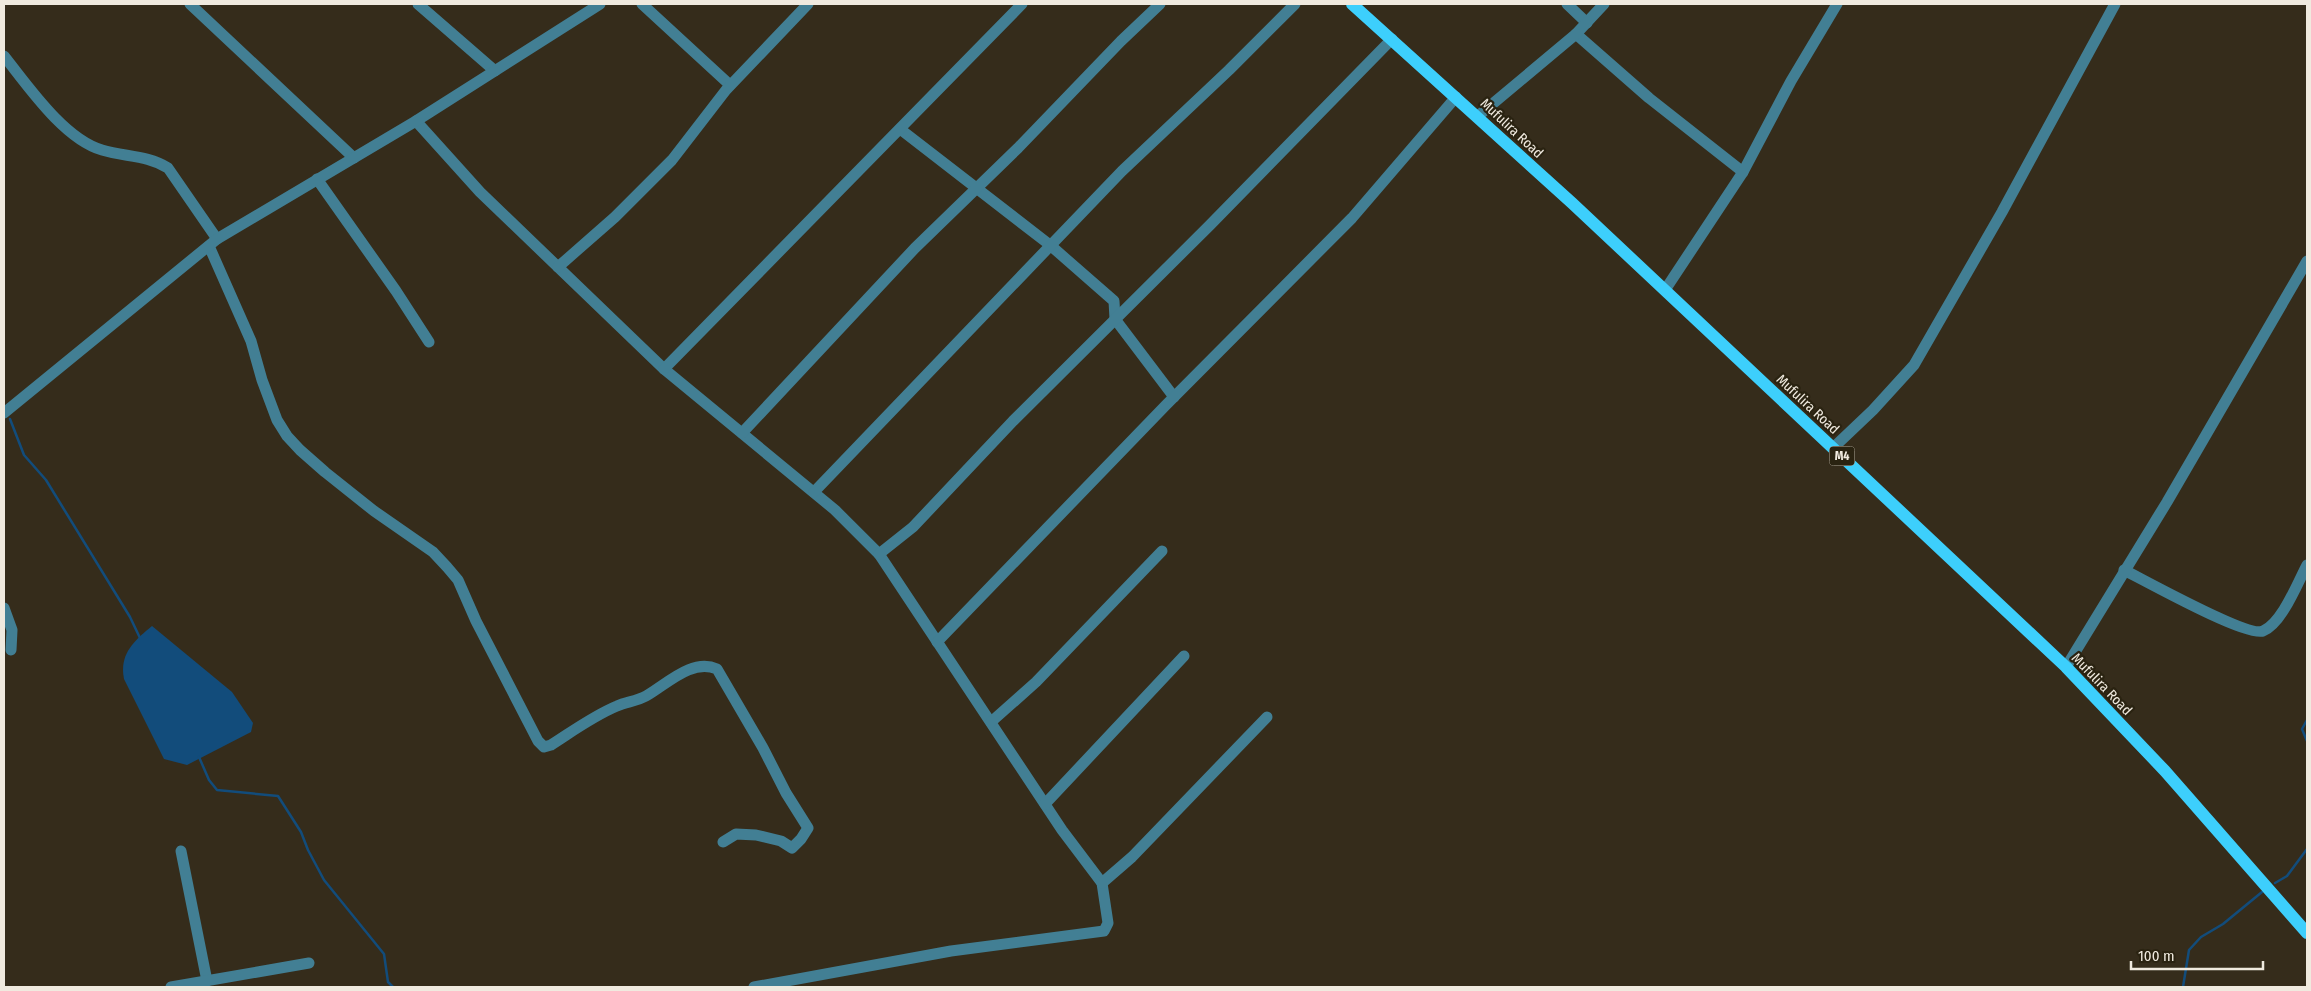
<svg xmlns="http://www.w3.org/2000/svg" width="2311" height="991" font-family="'Fira Sans Condensed',sans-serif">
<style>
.water{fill:#124c7b}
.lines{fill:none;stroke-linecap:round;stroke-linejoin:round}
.stream{stroke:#124c7b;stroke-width:2.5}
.minor{stroke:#427f94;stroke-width:11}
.major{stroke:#3dcffc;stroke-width:12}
.labels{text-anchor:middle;stroke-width:4.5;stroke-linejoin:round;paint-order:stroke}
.shield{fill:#2a2311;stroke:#b5aea1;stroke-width:1}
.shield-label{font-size:12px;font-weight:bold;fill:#f0eadf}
.street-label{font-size:14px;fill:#f0eadf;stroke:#2a2311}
</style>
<rect width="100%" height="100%" fill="#352c1b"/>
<!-- water -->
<path class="water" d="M152,626l80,66 21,31 -2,9 -64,33 -23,-6 -40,-80c-5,-25 10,-38 28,-53z"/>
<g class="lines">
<!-- stream -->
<g class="stream">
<polyline points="10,419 24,455 46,480 130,617 140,638"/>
<polyline points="2307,720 2302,729 2307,741"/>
<polyline points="199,757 209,780 217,790 278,796 301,832 308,850 324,880 384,954 388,982 393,987"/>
<polyline points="2275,883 2287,876 2307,849"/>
<polyline points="2183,987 2189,950 2201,937 2223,924 2262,892"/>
</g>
<!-- minor -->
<g class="minor">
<polyline points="190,4 354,158"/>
<polyline points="418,4 495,71"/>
<polyline points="642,4 730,85"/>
<polyline points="1567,4 1587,23"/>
<polyline points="1576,34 1649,98 1743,172"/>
<path d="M4,56c24,30 60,83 98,94 23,7 45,5 66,18l49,71"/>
<polyline points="1478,116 1576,34 1604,4"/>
<polyline points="416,121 480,192 664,369 835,510 879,554 1062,830 1102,883 1108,923 1104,931 951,951 754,987"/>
<polyline points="900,129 1050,245 1114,301 1115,319 1174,397"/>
<polyline points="317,179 396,291 429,342"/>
<path d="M209,246l42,95 11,39 15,40 10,16 13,14 25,22 49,39 59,41 14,15 11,13 18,41 62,120 6,6 7,-2c22,-14 42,-29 66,-39 9,-4 20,-5 29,-10 21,-12 46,-38 71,-27l46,79 23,45 22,35 -7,11 -9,9 -11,-7 -25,-6 -20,-1 -13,8"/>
<polyline points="558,267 615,217 672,160 726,90 808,4"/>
<polyline points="1665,290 1743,172 1791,81 1837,4"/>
<polyline points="664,369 1022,4"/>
<polyline points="4,413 217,239 416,121 600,4"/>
<polyline points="742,433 915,248 1018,148 1121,41 1160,4"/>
<polyline points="1833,448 1873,410 1914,365 2002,212 2115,4"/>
<polyline points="814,492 1122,171 1229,70 1295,4"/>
<polyline points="879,554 913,527 1013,421 1210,225 1392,39"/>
<path d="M2124,570c20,10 124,68 139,61 19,-8 34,-47 44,-66"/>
<polyline points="4,608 12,630 11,650"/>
<polyline points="937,642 1166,405 1352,218 1456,97"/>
<polyline points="2066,667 2167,502 2307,261"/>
<polyline points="991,722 1036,682 1162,551"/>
<polyline points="1045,804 1184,656"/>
<polyline points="181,851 207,981"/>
<polyline points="1102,883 1132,857 1267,717"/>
<polyline points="171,987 309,963"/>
</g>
<!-- major -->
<polyline class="major" points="1352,4 1572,203 2066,667 2165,771 2307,933"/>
</g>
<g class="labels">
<!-- shield labels -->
<rect class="shield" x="1829.5" y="446.5" width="25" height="19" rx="4"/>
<g class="shield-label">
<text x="1842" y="460">M4</text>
</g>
<!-- street labels -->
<g class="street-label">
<text transform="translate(1512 128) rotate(43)" y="5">Mufulira Road</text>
<text transform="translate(1808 404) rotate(43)" y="5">Mufulira Road</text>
<text transform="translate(2102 684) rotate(46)" y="5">Mufulira Road</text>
</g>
</g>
<!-- border -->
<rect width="2311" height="991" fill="none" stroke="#f0eadf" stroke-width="10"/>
<!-- scale -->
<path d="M2131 961v8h132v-8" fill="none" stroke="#f0eadf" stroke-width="2.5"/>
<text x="2138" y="961" font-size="15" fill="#f0eadf" stroke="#2a2311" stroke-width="4" paint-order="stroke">100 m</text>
</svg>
